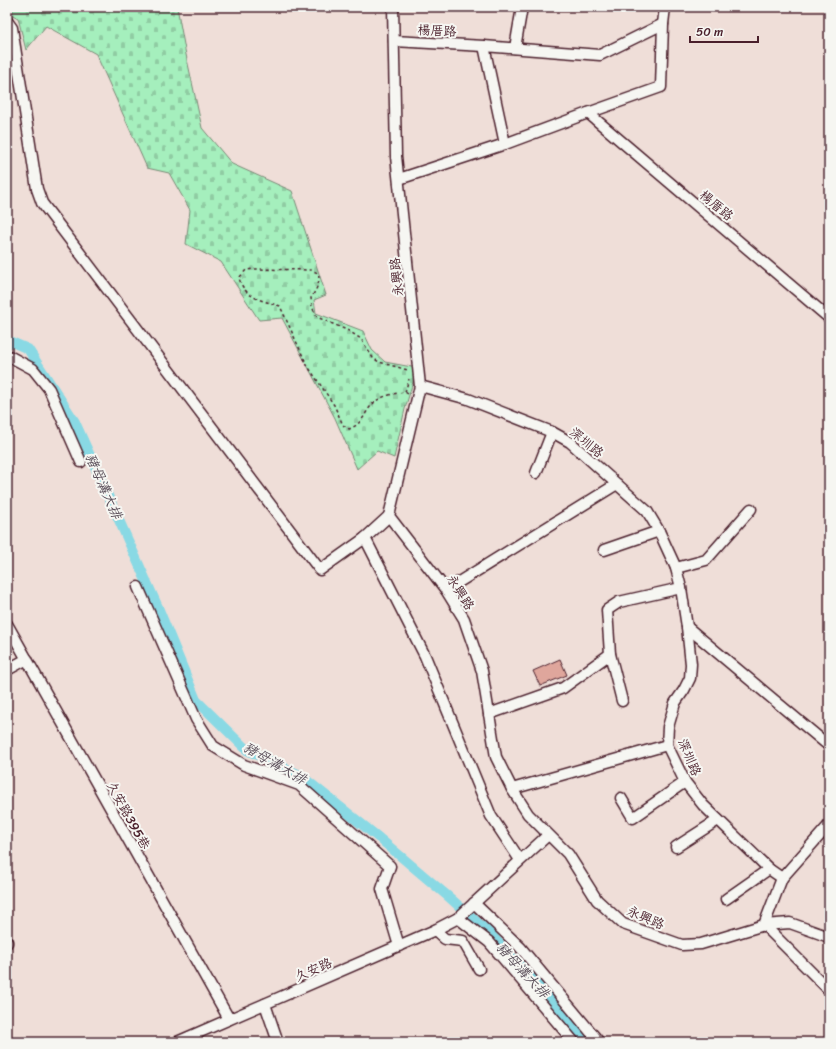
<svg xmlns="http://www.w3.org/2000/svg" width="836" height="1049" font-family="Sriracha,'LXGW WenKai TC',sans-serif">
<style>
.cemetery{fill:url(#cemetery-stones);stroke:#788774}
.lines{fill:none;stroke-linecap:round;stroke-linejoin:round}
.canal{stroke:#89d9e4;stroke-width:10}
.building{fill:#dfa69c;stroke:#4a1f2b}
.minor-casing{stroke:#4a1f2b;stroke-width:13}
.path{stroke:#4a1f2b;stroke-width:1.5;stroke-dasharray:3 3;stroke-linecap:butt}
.minor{stroke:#f6f6f2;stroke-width:10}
.labels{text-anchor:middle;stroke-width:4;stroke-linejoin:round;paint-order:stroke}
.street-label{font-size:13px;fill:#4a1f2b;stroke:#f6f6f2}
.water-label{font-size:14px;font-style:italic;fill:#5a4e59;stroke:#f6f6f2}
</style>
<defs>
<pattern id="cemetery-stones" width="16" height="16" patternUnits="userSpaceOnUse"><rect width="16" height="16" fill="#a5efbd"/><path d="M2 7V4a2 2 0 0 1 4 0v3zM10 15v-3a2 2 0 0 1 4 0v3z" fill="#90cca3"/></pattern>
</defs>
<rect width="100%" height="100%" fill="#efded8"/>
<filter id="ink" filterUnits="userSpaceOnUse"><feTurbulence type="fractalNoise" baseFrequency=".025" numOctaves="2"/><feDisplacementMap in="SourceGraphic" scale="8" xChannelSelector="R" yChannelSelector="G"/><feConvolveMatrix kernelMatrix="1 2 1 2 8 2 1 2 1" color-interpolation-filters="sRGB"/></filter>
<g filter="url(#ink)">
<!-- cemetery -->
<polygon class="cemetery" points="7,7 177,7 185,50 202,128 232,164 292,191 326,295 314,300 316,313 363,331 372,350 385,362 417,368 405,409 394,458 377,451 357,469 335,418 282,318 259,320 221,262 186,244 190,210 169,173 147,168 96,54 46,26 26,50 18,18 7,12"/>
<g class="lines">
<!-- canal -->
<polyline class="canal" points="7,340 28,349 75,422 157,605 196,700 247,750 300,775 379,838 450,898 490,934 546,993 585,1042"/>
</g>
<!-- building -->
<polygon class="building" points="560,659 567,675 540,686 533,671"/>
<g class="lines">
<defs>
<g id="minor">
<polyline points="393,7 396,156 420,386 389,516 446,590 464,619 482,671 496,757 512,789 528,814 568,854 597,900 623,924 682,945 701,944 764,925 829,990"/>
<polyline points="7,21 12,28 37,189 42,203 320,570 365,538 389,516"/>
<polyline points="394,41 484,46 600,55 663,24"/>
<polyline points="484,46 505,144"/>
<polyline points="515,48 522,7"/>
<polyline points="588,113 829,318"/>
<polyline points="399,179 505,144 588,113 661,87 663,24 665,7"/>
<polyline points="7,355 33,369 49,389 81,462"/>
<polyline points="420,386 468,399 552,432 570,442 647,511 659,531 676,568 681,588 687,627 691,664 690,678 684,690 675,703 668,727 667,745 685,782 703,805 769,869 782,878"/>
<polyline points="536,473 552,432"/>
<polyline points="365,538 425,656 491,816 520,860"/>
<polyline points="604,550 659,531"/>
<polyline points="676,568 706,560 751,509"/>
<polyline points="138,587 196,719 213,746 244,765 299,785 390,866 382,889 399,946"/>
<polyline points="446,590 617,484"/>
<polyline points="7,624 229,1019"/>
<polyline points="687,627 829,746"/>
<polyline points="7,670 27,659"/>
<polyline points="622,701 610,654 607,610 619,602 681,588"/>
<polyline points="489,714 563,688 610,654"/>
<polyline points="512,789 667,745"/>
<polyline points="621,798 633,818 685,782"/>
<polyline points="829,825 782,878 764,925 790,923 829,937"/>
<polyline points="676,847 718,820"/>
<polyline points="726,899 769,869"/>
<polyline points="474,903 520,947 599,1042"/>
<polyline points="458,918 489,942 574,1042"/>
<polyline points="435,930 445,939 463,941 479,969"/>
<polyline points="7,942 7,943"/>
<polyline points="265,1004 278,1042"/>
<polyline points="177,1042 435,930 458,918 548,835"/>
</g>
</defs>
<!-- minor casing -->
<use href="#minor" class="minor-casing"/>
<!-- path -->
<g class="path">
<polyline points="405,392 409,379"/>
<path d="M408,394l-3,-2c-9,1 -24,4 -30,10 -12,10 -9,20 -26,27l-6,-4 -9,-20 -27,-40 -27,-59c-18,-6 -35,-7 -41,-28l7,-8 8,-1 57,1 7,3c3,9 -2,17 -7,25l1,9 5,10 32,14 12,8 12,19 6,4 29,8"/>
</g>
<!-- minor -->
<use href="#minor" class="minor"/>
</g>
</g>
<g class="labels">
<!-- street labels -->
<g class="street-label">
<text transform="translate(437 30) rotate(3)" y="5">楊厝路</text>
<text transform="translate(717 205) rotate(40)" y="5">楊厝路</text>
<text transform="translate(396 277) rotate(-96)" y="5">永興路</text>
<text transform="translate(587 442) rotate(39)" y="5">深圳路</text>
<text transform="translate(461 592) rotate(57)" y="5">永興路</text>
<text transform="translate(690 757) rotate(67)" y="5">深圳路</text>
<text transform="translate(129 815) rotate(61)" y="5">久安路395巷</text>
<text transform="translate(646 917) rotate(23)" y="5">永興路</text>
<text transform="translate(313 969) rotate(-23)" y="5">久安路</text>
</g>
<!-- water labels -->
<g class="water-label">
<text transform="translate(104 486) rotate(66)" y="5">豬母溝大排</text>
<text transform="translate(275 763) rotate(30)" y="5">豬母溝大排</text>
<text transform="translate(523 970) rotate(47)" y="5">豬母溝大排</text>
</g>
</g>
<!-- margin -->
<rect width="836" height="1049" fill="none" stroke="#f6f6f2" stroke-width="24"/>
<rect x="12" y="12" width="812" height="1025" fill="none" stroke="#4a1f2b" stroke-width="1.5" filter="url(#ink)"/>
<!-- scale -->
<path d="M690 36v6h68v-6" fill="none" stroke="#4a1f2b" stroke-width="2"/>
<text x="696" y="36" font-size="12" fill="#4a1f2b" stroke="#f6f6f2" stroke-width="3" paint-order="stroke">50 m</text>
</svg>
